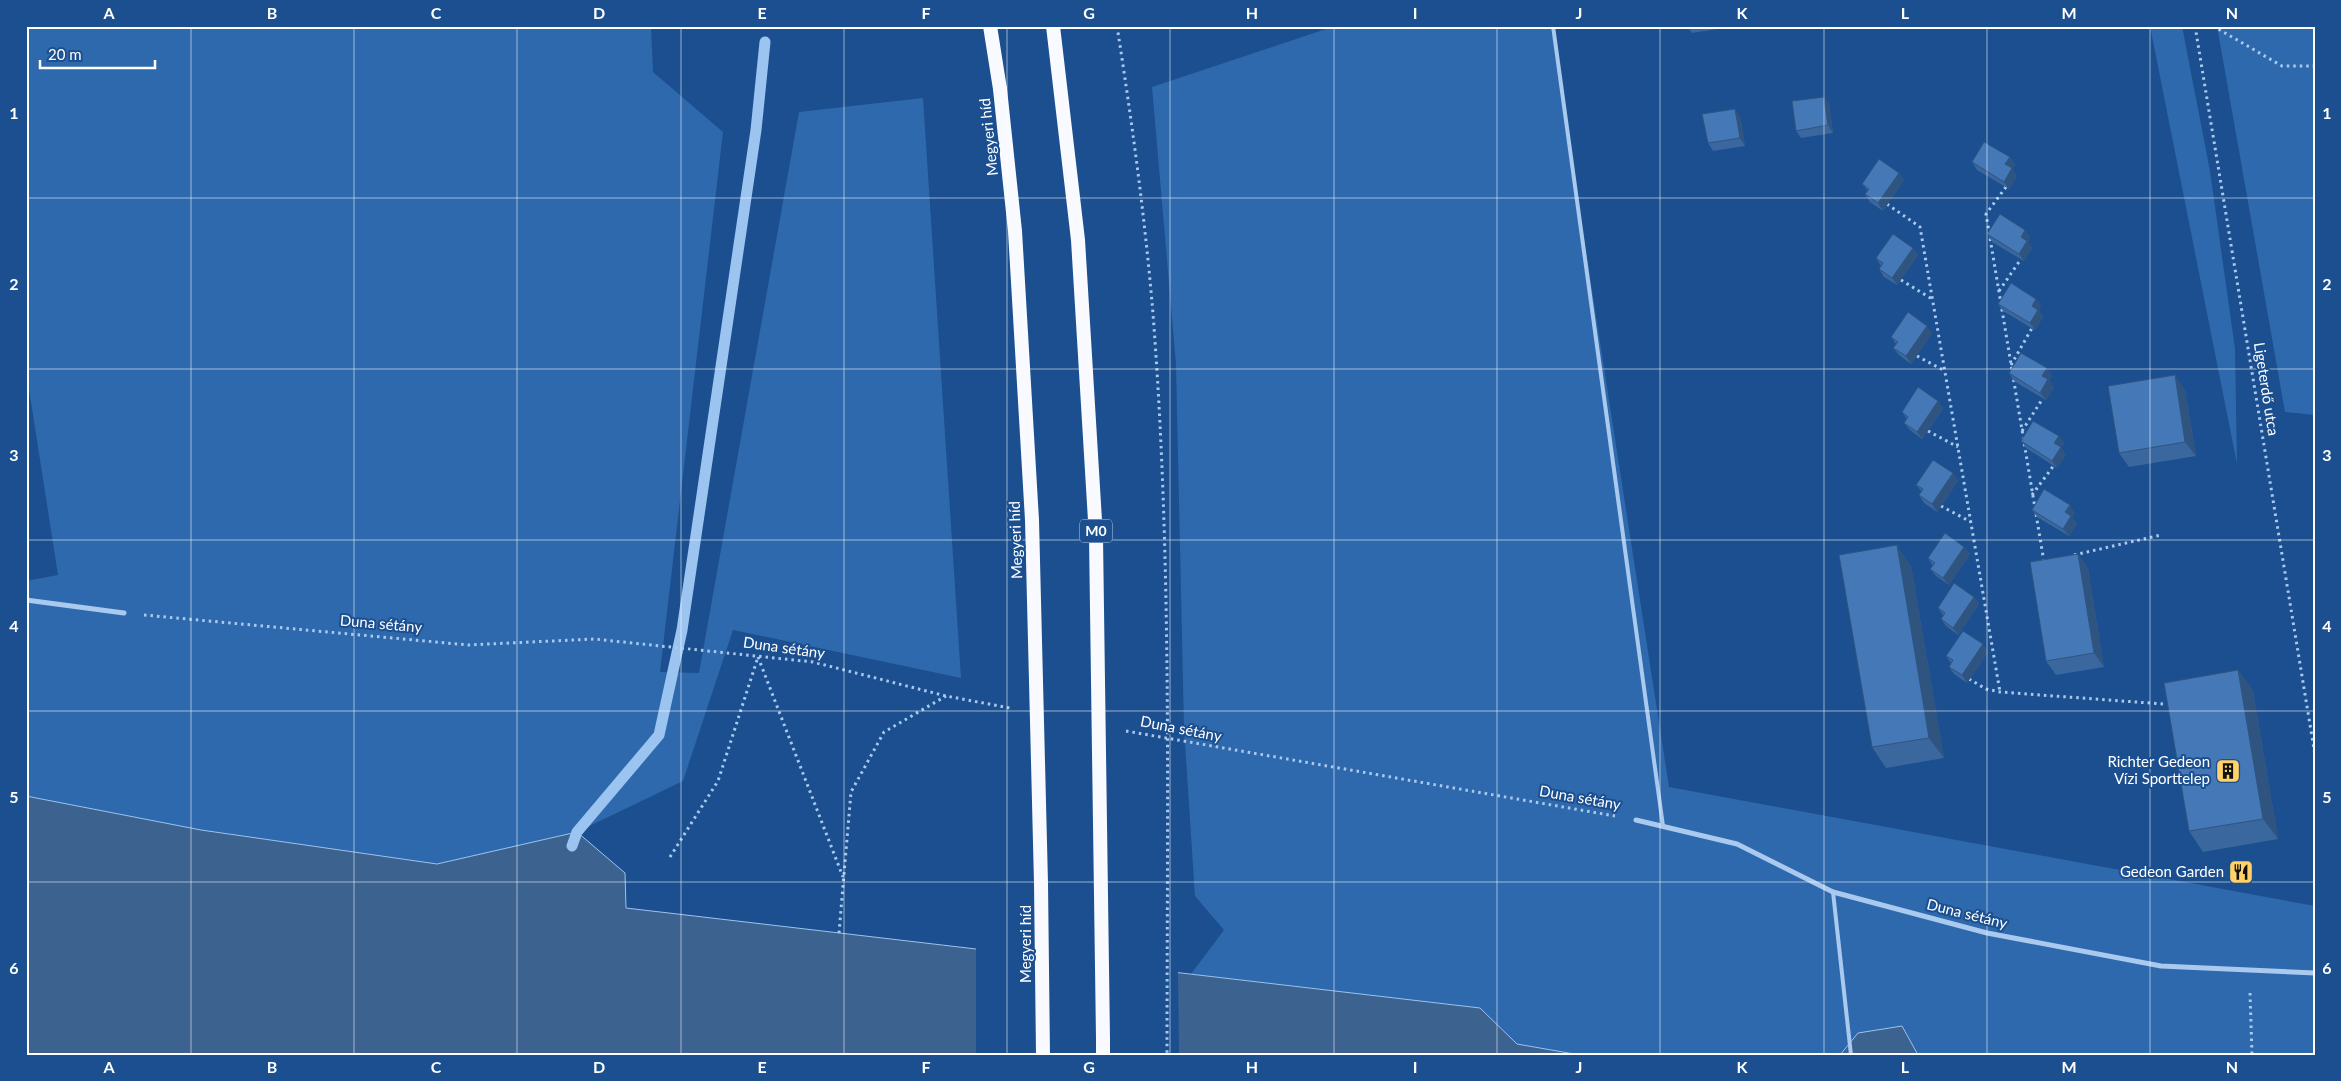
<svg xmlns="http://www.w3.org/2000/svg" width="2341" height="1081" font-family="Lato,sans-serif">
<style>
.green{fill:#2e69ad}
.water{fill:#3c6290;stroke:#9cc4f0}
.pier{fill:#1b4f8f}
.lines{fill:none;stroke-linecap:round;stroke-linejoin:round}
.stream{stroke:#9cc4f0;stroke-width:11}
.path{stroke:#a9c9ee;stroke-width:3;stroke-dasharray:2.5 4;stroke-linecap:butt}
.service{stroke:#a9c9ee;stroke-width:4}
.minor{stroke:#a9c9ee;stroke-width:5}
.trunk{stroke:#f8faff;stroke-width:14}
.path-bridge{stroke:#a9c9ee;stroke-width:3;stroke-dasharray:2.5 4;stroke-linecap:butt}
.trunk-bridge{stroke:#f8faff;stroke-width:14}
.wall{fill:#3a679d}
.shaded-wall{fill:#305480}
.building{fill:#4478b7;stroke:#305480}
.grid{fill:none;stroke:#fff;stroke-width:1;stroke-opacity:0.55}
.labels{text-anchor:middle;stroke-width:4;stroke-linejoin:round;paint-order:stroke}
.shield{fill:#1b4f8f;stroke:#bbcadd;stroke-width:1}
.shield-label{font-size:14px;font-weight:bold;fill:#fff}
.street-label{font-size:15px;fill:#fff;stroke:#1b4f8f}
.poi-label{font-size:15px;fill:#fff;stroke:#1b4f8f;text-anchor:end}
.neatline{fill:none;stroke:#fff;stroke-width:2}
.grid-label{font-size:16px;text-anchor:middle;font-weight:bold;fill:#fff}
</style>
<rect width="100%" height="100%" fill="#1b4f8f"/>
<!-- green -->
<g class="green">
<polygon points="26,26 651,26 653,72 723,132 660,672 699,673 799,112 923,98 961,678 733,630 683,781 577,832 437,864 201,830 26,796 26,581 58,575 26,370"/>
<polygon points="1335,26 1551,26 1669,787 2315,906 2315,1055 1918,1055 1902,1026 1858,1033 1840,1055 1580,1055 1517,1044 1480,1008 1191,974 1224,930 1195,896 1184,728 1176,364 1152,87"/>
<polygon points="2150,26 2182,26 2210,171 2235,349 2237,464"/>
<polygon points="2217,26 2315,26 2315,415 2285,412"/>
</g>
<!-- water -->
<g class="water">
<polygon points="26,796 201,830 437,864 577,832 625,873 626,908 1480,1008 1517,1044 1580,1055 26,1055"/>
<polygon points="1902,1026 1918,1055 1840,1055 1858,1033"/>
</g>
<!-- pier -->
<polygon class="pier" points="976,946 1178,970 1179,1055 976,1055"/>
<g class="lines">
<!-- stream -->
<polyline class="stream" points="572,846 577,832 659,735 682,630 756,130 765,42"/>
<!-- path -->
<g class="path">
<polyline points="2195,26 2315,755"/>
<polyline points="2213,26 2282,66 2315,66"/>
<polyline points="2006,187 1986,214 2044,562"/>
<polyline points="1887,204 1920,227 2000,692"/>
<polyline points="1901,280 1932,299"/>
<polyline points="1999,291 2021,259"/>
<polyline points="1917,356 1945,371"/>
<polyline points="2011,365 2032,328"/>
<polyline points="1928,431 1958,447"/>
<polyline points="2022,431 2043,398"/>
<polyline points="2032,495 2054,465"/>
<polyline points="1941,506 1971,522"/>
<polyline points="2074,555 2161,535"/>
<polyline points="144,615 468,645 594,639 813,662 946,696 1010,708"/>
<polyline points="758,657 843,877"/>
<polyline points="1969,679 1986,689 2000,692 2163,704"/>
<polyline points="1126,731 1615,816"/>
<polyline points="670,857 718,781 758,657"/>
<polyline points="839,933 851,792 884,732 946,696"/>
<polyline points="2250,993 2252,1055"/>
</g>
<!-- service -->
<g class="service">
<polyline points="1553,26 1663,826"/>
<polyline points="1833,892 1851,1055"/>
</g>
<!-- minor -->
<g class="minor">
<polyline points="26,600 124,613"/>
<polyline points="1636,820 1737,844 1833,892 1987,933 2161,966 2315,973"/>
</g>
<!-- trunk -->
<g class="trunk">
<polyline points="990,26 1000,89"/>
<polyline points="1103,1039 1103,1055"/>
</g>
<!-- path-bridge -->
<path class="path-bridge" d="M1117,26c15,96 28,192 36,288 19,246 14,494 14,741"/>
<!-- trunk-bridge -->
<g class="trunk-bridge">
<polyline points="1053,26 1078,240 1096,537 1103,1039"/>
<polyline points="1000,89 1015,231 1032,520 1041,883 1043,1055"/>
</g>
</g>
<!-- wall -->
<g class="wall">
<polygon points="1687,26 1723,26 1724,28 1692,33"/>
<polygon points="1824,97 1829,104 1833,133 1801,138 1796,131"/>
<polygon points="1740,116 1745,146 1713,151 1708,143"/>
<polygon points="2010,157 2015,165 2012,169 2017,176 2009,189 1977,170 1972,162"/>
<polygon points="1899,173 1904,180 1883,211 1870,202 1865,194 1868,191 1862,184"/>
<polygon points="2025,230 2030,237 2028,242 2032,248 2024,261 1992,242 1987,234"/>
<polygon points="1913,248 1918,255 1897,285 1884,277 1879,269 1881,266 1876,258"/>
<polygon points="2036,299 2041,306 2039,310 2043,317 2035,330 2003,311 1998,304"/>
<polygon points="1932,333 1911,364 1899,355 1893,348 1896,344 1891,337"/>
<polygon points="2009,373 2052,376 2049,381 2054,387 2046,400 2014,381"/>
<polygon points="2185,390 2196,456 2129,467 2119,453"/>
<polygon points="1938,401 1943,409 1922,439 1910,430 1904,423 1907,419 1902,412"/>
<polygon points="2059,436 2064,444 2061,448 2066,455 2057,468 2026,448 2021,441"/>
<polygon points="1953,473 1958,481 1937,512 1924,503 1919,495 1922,492 1916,485"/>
<polygon points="2032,510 2075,513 2072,517 2077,524 2069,536 2037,517"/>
<polygon points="1964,547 1970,554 1949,585 1936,576 1930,569 1933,566 1928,558"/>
<polygon points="2078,554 2088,569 2104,667 2056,675 2046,661"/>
<polygon points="1911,566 1944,758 1886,768 1872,747"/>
<polygon points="1974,597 1979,604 1958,635 1946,626 1941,619 1943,615 1938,608"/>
<polygon points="1988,652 1967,683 1954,674 1949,667 1951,663 1946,656"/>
<polygon points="2238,670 2253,691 2278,839 2203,852 2189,831"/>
</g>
<!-- shaded-wall -->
<g class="shaded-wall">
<polygon points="1824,97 1829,104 1833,133 1828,125"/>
<polygon points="1735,109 1740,116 1745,146 1740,138"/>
<polygon points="2010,157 2015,165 2012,169 2017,176 2009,189 2004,182 2005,164"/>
<polygon points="1899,173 1904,180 1883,211 1878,203"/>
<polygon points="2025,230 2030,237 2028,242 2032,248 2024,261 2019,254 2021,237"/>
<polygon points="1913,248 1918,255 1897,285 1892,278"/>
<polygon points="2036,299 2041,306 2039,310 2043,317 2035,330 2030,323 2032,306"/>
<polygon points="1927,326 1932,333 1911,364 1906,356"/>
<polygon points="2047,368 2052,376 2049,381 2054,387 2046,400 2040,393 2042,376"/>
<polygon points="2175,375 2185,390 2196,456 2185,442"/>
<polygon points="1938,401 1943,409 1922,439 1917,432"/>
<polygon points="2059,436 2064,444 2061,448 2066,455 2057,468 2052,461 2054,443"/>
<polygon points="1953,473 1958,481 1937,512 1932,504"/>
<polygon points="2070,505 2075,513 2072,517 2077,524 2069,536 2063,529 2065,512"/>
<polygon points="1897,545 1911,566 1944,758 1929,738"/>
<polygon points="1964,547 1970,554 1949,585 1943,578"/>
<polygon points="2078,554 2088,569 2104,667 2094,653"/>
<polygon points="1974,597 1979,604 1958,635 1953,628"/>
<polygon points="1983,644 1988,652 1967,683 1962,675"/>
<polygon points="2238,670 2253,691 2278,839 2263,819"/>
</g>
<!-- building -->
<g class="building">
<polygon points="1824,97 1828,125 1796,131 1792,101"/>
<polygon points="1735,109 1740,138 1708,143 1702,114"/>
<polygon points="1984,142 2010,157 2005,164 2012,168 2004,182 1972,162"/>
<polygon points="1879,159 1899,173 1878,203 1865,194 1869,189 1862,184"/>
<polygon points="2000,214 2025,230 2021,237 2027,241 2019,254 1987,234"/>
<polygon points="1893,234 1913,248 1892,278 1879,269 1883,263 1876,258"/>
<polygon points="2011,283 2036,299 2032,306 2038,310 2030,323 1998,304"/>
<polygon points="1908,312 1927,326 1906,356 1893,348 1898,342 1891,337"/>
<polygon points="2021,353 2047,368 2042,376 2048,379 2040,393 2009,373"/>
<polygon points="2175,375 2185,442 2119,453 2108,386"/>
<polygon points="1918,387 1938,401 1917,432 1904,423 1908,417 1902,412"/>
<polygon points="2033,421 2059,436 2054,443 2061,447 2052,461 2021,441"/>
<polygon points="1933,460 1953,473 1932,504 1919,495 1923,489 1916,485"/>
<polygon points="2044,489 2070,505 2065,512 2071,516 2063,529 2032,510"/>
<polygon points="1945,533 1964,547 1943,578 1930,569 1935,563 1928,558"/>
<polygon points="1897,545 1929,738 1872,747 1839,555"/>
<polygon points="2078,554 2094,653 2046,661 2030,562"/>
<polygon points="1954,583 1974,597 1953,628 1941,619 1945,613 1938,608"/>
<polygon points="1963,631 1983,644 1962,675 1949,667 1953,660 1946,656"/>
<polygon points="2238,670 2263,819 2189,831 2164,683"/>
</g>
<!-- grid -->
<path class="grid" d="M191,26v1029M354,26v1029M517,26v1029M681,26v1029M844,26v1029M1007,26v1029M1170,26v1029M1334,26v1029M1497,26v1029M1660,26v1029M1824,26v1029M1987,26v1029M2150,26v1029M26,198h2289M26,369h2289M26,540h2289M26,711h2289M26,882h2289"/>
<!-- icons -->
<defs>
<symbol id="building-square" viewBox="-11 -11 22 22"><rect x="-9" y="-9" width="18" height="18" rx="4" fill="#ffd166" stroke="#1b4f8f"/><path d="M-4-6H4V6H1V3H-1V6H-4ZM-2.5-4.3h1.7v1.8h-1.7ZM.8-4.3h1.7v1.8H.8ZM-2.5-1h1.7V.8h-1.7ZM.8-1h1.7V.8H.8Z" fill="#111"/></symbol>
<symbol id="restaurant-square" viewBox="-11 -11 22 22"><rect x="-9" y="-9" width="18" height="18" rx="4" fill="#ffd166" stroke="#1b4f8f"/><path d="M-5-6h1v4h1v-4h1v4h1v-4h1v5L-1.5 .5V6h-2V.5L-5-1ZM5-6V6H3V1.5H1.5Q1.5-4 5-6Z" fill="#111"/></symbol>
</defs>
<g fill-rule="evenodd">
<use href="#building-square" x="2214" y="757" width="28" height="28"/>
<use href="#restaurant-square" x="2227" y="858" width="28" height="28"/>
</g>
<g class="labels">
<!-- shield labels -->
<rect class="shield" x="1080" y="519.5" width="32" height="23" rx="4"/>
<g class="shield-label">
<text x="1096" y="536">M0</text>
</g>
<!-- street labels -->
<g class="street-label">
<text transform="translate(989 137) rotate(-96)" y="5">Megyeri híd</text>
<text transform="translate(2266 389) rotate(81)" y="5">Ligeterdő utca</text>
<text transform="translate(1016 540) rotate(-92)" y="5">Megyeri híd</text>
<text transform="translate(381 624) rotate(5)" y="5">Duna sétány</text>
<text transform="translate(784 648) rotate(8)" y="5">Duna sétány</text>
<text transform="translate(1181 729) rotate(11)" y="5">Duna sétány</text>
<text transform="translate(1580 798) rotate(10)" y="5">Duna sétány</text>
<text transform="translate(1967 914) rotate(14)" y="5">Duna sétány</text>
<text transform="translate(1026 944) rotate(-90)" y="5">Megyeri híd</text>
</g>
<!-- poi labels -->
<g class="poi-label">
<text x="2210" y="767">Richter Gedeon<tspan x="2210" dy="17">Vízi Sporttelep</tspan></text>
<text x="2224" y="877">Gedeon Garden</text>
</g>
</g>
<!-- border -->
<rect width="2341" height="1081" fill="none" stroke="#1b4f8f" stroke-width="55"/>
<!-- scale -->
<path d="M40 60v8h115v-8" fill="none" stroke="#ffffff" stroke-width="2.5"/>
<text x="48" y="60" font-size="15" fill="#ffffff" stroke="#1b4f8f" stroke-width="4" paint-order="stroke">20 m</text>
<rect x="28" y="28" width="2286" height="1026" class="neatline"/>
<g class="grid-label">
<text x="109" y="19">A</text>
<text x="272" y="19">B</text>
<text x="436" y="19">C</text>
<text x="599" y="19">D</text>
<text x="762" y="19">E</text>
<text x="926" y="19">F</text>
<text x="1089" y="19">G</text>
<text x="1252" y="19">H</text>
<text x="1415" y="19">I</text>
<text x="1579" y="19">J</text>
<text x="1742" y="19">K</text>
<text x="1905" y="19">L</text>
<text x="2069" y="19">M</text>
<text x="2232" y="19">N</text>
<text x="14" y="119">1</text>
<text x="2327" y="119">1</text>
<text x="14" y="290">2</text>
<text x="2327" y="290">2</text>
<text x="14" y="461">3</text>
<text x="2327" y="461">3</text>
<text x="14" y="632">4</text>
<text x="2327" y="632">4</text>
<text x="14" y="803">5</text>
<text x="2327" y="803">5</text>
<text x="14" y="974">6</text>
<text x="2327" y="974">6</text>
<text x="109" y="1073">A</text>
<text x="272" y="1073">B</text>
<text x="436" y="1073">C</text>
<text x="599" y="1073">D</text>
<text x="762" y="1073">E</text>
<text x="926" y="1073">F</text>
<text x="1089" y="1073">G</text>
<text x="1252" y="1073">H</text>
<text x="1415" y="1073">I</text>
<text x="1579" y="1073">J</text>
<text x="1742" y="1073">K</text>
<text x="1905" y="1073">L</text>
<text x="2069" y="1073">M</text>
<text x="2232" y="1073">N</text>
</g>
</svg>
